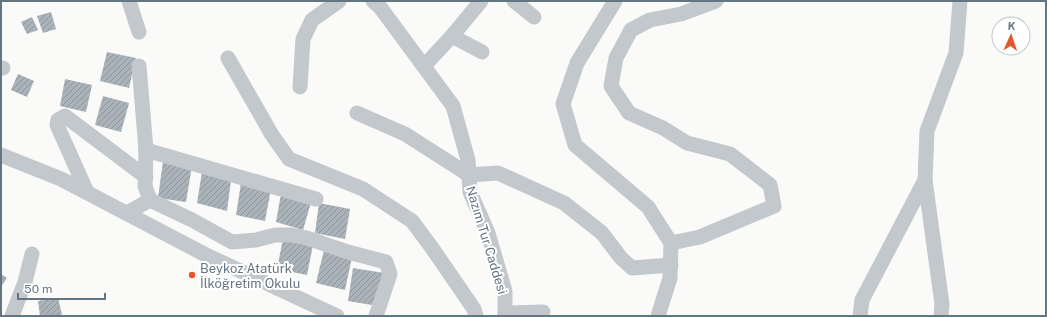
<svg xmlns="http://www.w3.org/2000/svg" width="1047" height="317" font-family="'Public Sans',sans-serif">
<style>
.building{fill:url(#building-hatch)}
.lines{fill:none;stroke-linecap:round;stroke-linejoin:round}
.minor{stroke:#c3c8cc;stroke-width:15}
.poi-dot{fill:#e4572e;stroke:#fff;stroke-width:1.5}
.labels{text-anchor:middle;stroke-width:4;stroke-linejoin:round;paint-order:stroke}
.street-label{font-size:13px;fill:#657683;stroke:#fff}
.poi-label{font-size:13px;fill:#657683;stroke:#fff;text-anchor:start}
</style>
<defs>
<pattern id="building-hatch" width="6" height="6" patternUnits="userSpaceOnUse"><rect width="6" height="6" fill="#aab3b9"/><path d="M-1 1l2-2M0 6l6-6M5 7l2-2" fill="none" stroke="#8e969c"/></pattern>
</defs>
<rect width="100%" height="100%" fill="#fafaf8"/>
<!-- building -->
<g class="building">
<polygon points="51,12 56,29 43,33 37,16"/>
<polygon points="32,17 38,30 27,34 21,22"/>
<polygon points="107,52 136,58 129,88 100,81"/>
<polygon points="18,74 34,81 27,97 11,90"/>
<polygon points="65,79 92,85 86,112 60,106"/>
<polygon points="103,96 129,103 121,132 95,125"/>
<polygon points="163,161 192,166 186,202 158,198"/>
<polygon points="202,172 231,180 227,211 197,203"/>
<polygon points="241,183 271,189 265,221 236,215"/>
<polygon points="281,194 312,199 303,230 276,222"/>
<polygon points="319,203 350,209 345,239 315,233"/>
<polygon points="283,239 313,245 307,275 277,269"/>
<polygon points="324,250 352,257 345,290 316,283"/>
<polygon points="353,268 384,273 378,306 348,301"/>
<polygon points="1,274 7,278 1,287"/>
<polygon points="58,298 62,315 66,316 40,316 38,301"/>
</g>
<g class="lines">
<!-- minor -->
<g class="minor">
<polyline points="129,1 139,32"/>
<polyline points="373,1 380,7 453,106 468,160 470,192 488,233 505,291 505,316"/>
<polyline points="514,1 534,17"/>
<polyline points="615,1 577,63 563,104 575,145 648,207 671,243 670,278 658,316"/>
<polyline points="452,36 482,52"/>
<polyline points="228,58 272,135 289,159 363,189 412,221 432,248 474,309 476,316"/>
<polyline points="424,66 452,36 481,1"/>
<polyline points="1,68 3,68"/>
<polyline points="300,87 303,39 312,20 339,1"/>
<polyline points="357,113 405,134 469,175 498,173 564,203 602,233 621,258 632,268 671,265"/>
<polyline points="146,150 316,199"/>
<polyline points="1,155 61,179 204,254 337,316"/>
<polyline points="87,192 57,125 58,120 65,116 146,177"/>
<polyline points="150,200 192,220 232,242 256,240 275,235 291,235 307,238 348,252 386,262 390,274 376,316"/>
<polyline points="127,213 150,200 145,186 146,150 139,66"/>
<polyline points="671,243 700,237 774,206 770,185 730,154 687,143 663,128 629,113 611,86 616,58 631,30 650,20 681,14 716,1"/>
<polyline points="505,313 543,312"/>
<polyline points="12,316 25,282 32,254"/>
<polyline points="860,316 862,300 925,180"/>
<polyline points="941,316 942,304 925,180 927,131 956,53 960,1"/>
</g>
</g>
<!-- markers -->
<circle class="poi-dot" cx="192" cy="275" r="4"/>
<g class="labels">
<!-- street labels -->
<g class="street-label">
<text transform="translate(487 240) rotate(73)" y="5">Nazım Tur Caddesi</text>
</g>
<!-- poi labels -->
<g class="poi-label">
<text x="200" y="273">Beykoz Atatürk<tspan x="200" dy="15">İlköğretim Okulu</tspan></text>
</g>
</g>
<!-- border -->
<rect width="1047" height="317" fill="none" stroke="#657683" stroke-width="4"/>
<!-- north arrow -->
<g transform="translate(1011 36) rotate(3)"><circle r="19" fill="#ffffff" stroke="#c1c8cd"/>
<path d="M0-3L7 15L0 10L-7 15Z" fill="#e4572e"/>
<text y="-6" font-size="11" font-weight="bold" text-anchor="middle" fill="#657683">K</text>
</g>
<!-- scale -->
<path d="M18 293v6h87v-6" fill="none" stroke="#657683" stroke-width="2"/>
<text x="24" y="293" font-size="12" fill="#657683" stroke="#ffffff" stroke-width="3" paint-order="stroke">50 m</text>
</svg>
